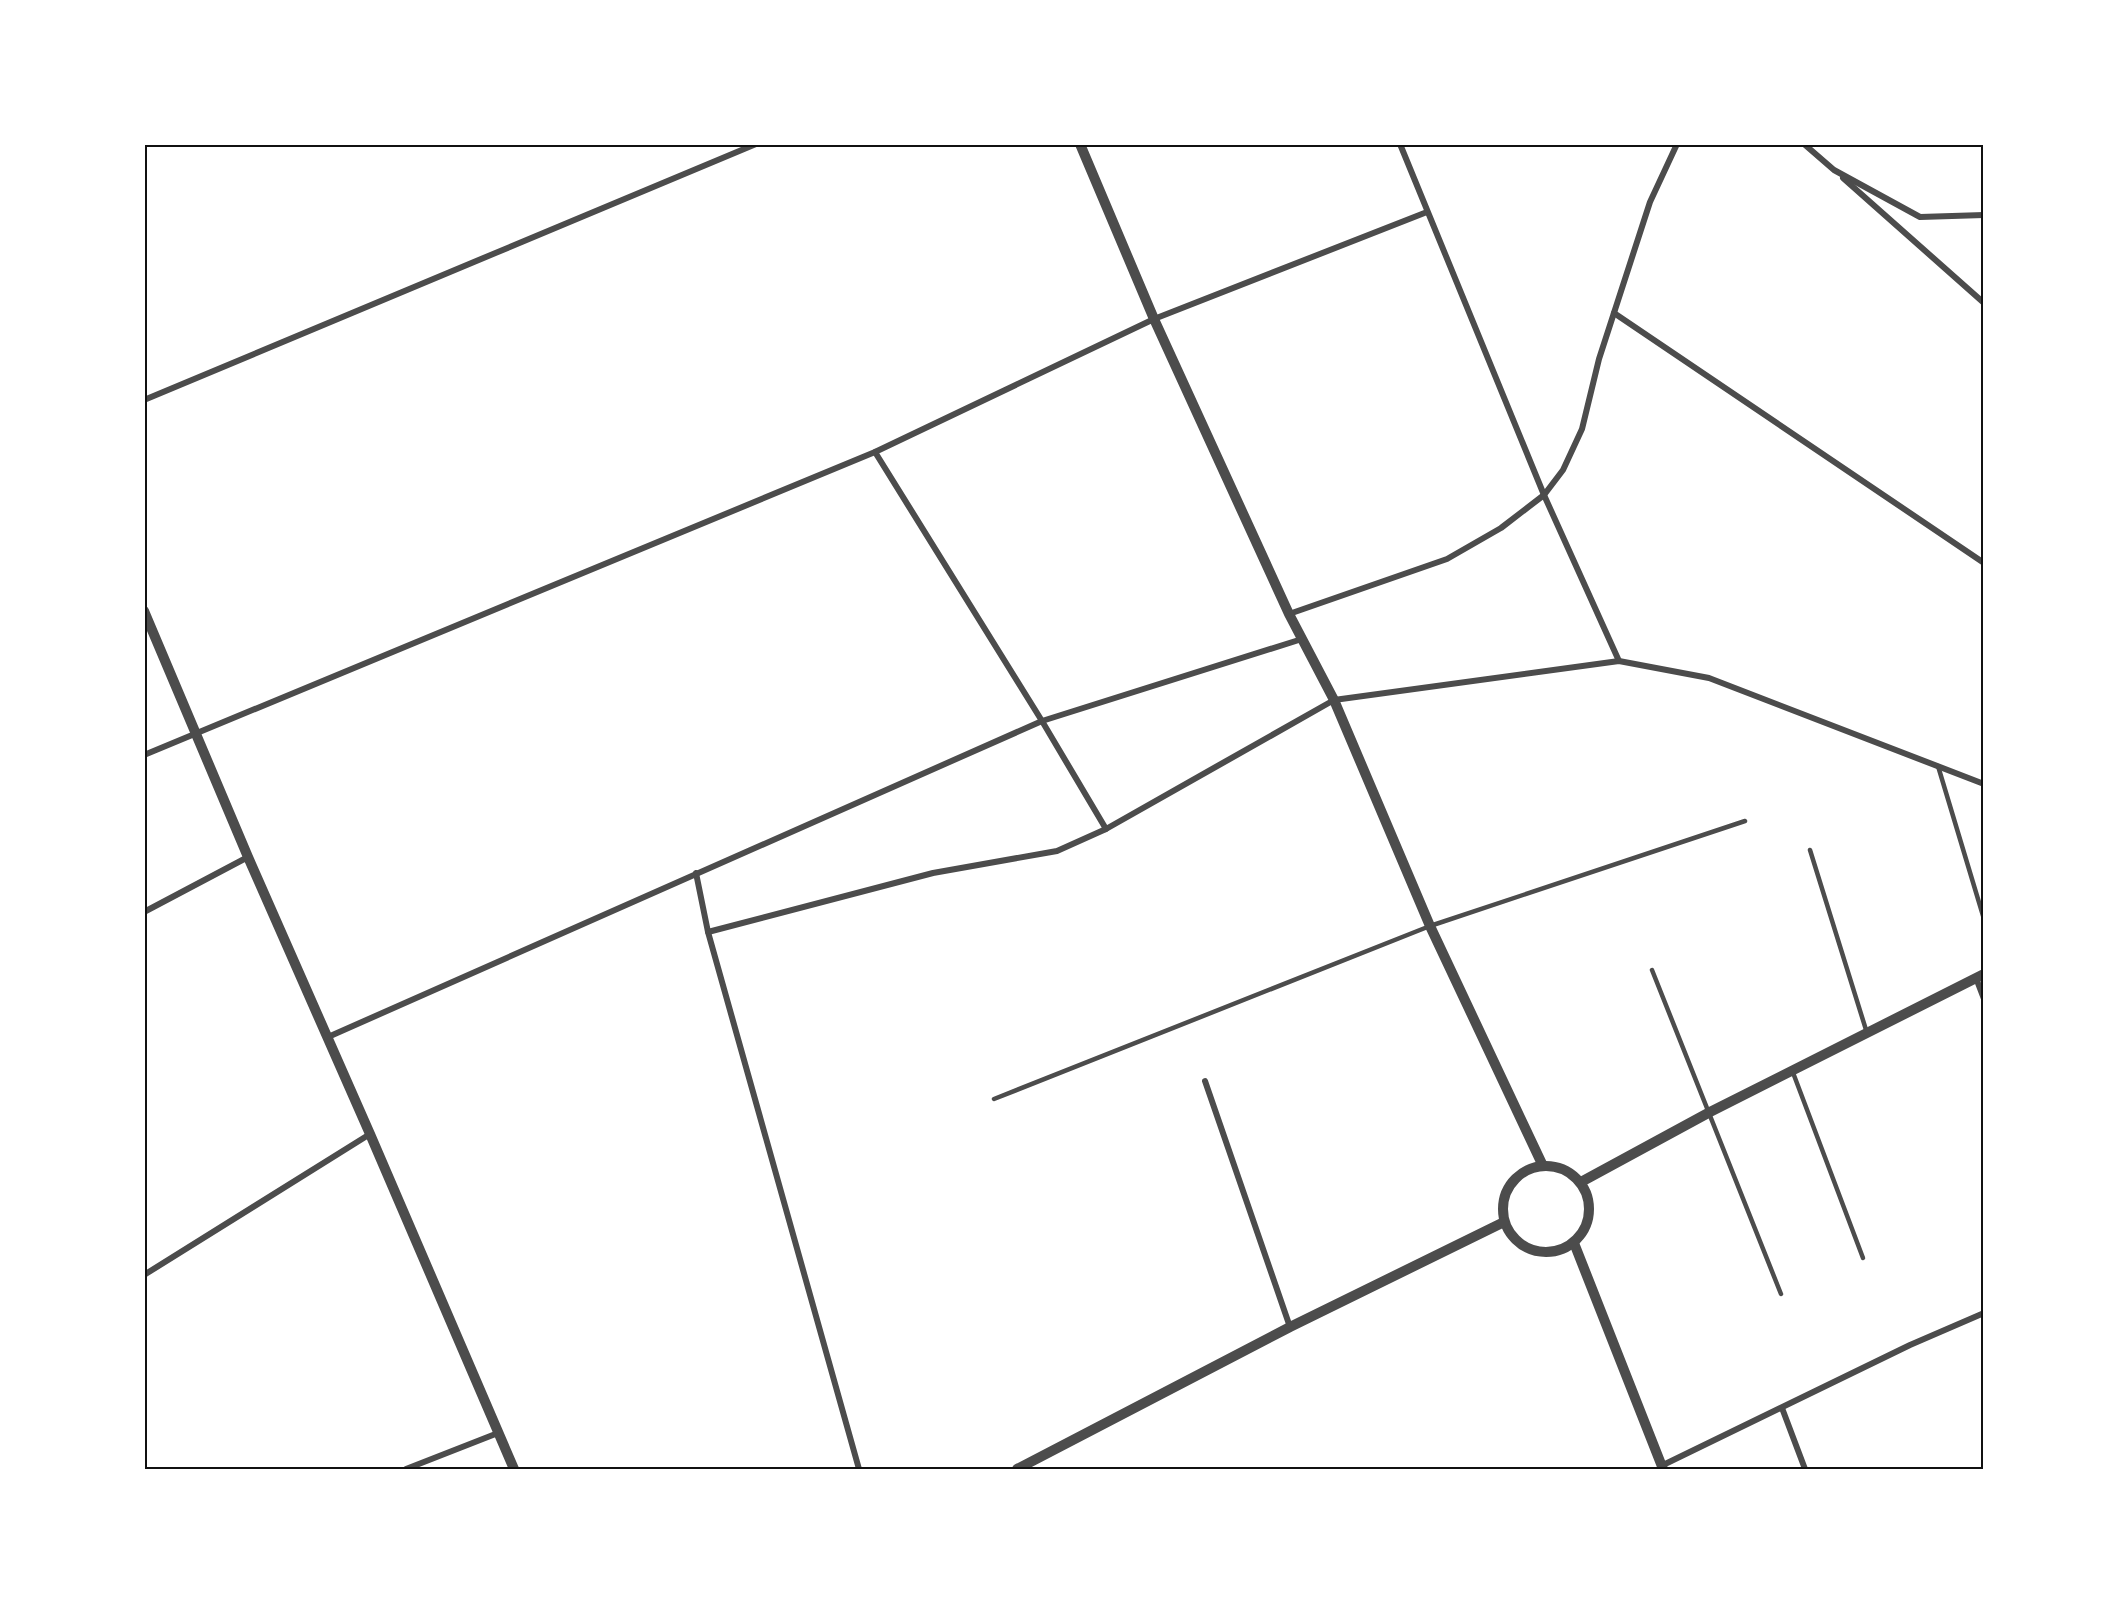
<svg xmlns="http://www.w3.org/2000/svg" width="2128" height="1613" font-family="Spectral,serif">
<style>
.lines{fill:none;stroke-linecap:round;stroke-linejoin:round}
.service{stroke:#4c4c4c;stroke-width:4.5}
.minor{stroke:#4c4c4c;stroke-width:6}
.tertiary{stroke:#4c4c4c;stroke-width:10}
.neatline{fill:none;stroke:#111;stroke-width:2}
</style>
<rect width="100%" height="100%" fill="#fff"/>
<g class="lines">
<!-- service -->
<g class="service">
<polyline points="1938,766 1984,919"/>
<polyline points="1810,850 1867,1033"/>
<polyline points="1652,970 1781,1294"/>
<polyline points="1792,1070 1863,1258"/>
<polyline points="994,1099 1430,926 1745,821"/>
</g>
<!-- minor -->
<g class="minor">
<polyline points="1400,144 1544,495 1619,661"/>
<polyline points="1804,144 1834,170 1920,217 1984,215"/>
<polyline points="1843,178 1984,303"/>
<polyline points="1614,313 1984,563"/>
<polyline points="144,400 756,144"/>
<polyline points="875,452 1042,721 1106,829"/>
<polyline points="1289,614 1447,559 1501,528 1544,495 1563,470 1582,429 1599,359 1650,202 1677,144"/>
<polyline points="144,755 875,452 1154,319 1427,212"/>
<polyline points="696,873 708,932 859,1469"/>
<polyline points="144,912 248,857"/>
<polyline points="708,932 933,873 1057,851 1106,829 1334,700 1619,661 1709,678 1984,784"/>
<polyline points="1976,978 1984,999"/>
<polyline points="328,1037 1042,721 1302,639"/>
<polyline points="1205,1081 1290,1327"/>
<polyline points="144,1275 370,1134"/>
<polyline points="1782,1408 1805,1469"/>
<polyline points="1661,1466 1910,1345 1984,1313"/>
<polyline points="406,1469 498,1433"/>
</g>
<!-- tertiary -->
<g class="tertiary">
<polyline points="1080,144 1154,319 1289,614 1334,700 1430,926 1543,1166"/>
<polyline points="144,611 248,857 370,1134 514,1469"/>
<circle cx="1546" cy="1209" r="43"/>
<polyline points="1581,1182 1710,1112 1984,974"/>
<polyline points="1574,1243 1663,1469"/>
<polyline points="1017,1469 1290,1327 1504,1222"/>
</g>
</g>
<!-- border -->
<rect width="2128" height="1613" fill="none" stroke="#ffffff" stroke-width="291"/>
<rect x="146" y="146" width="1836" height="1322" class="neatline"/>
</svg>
